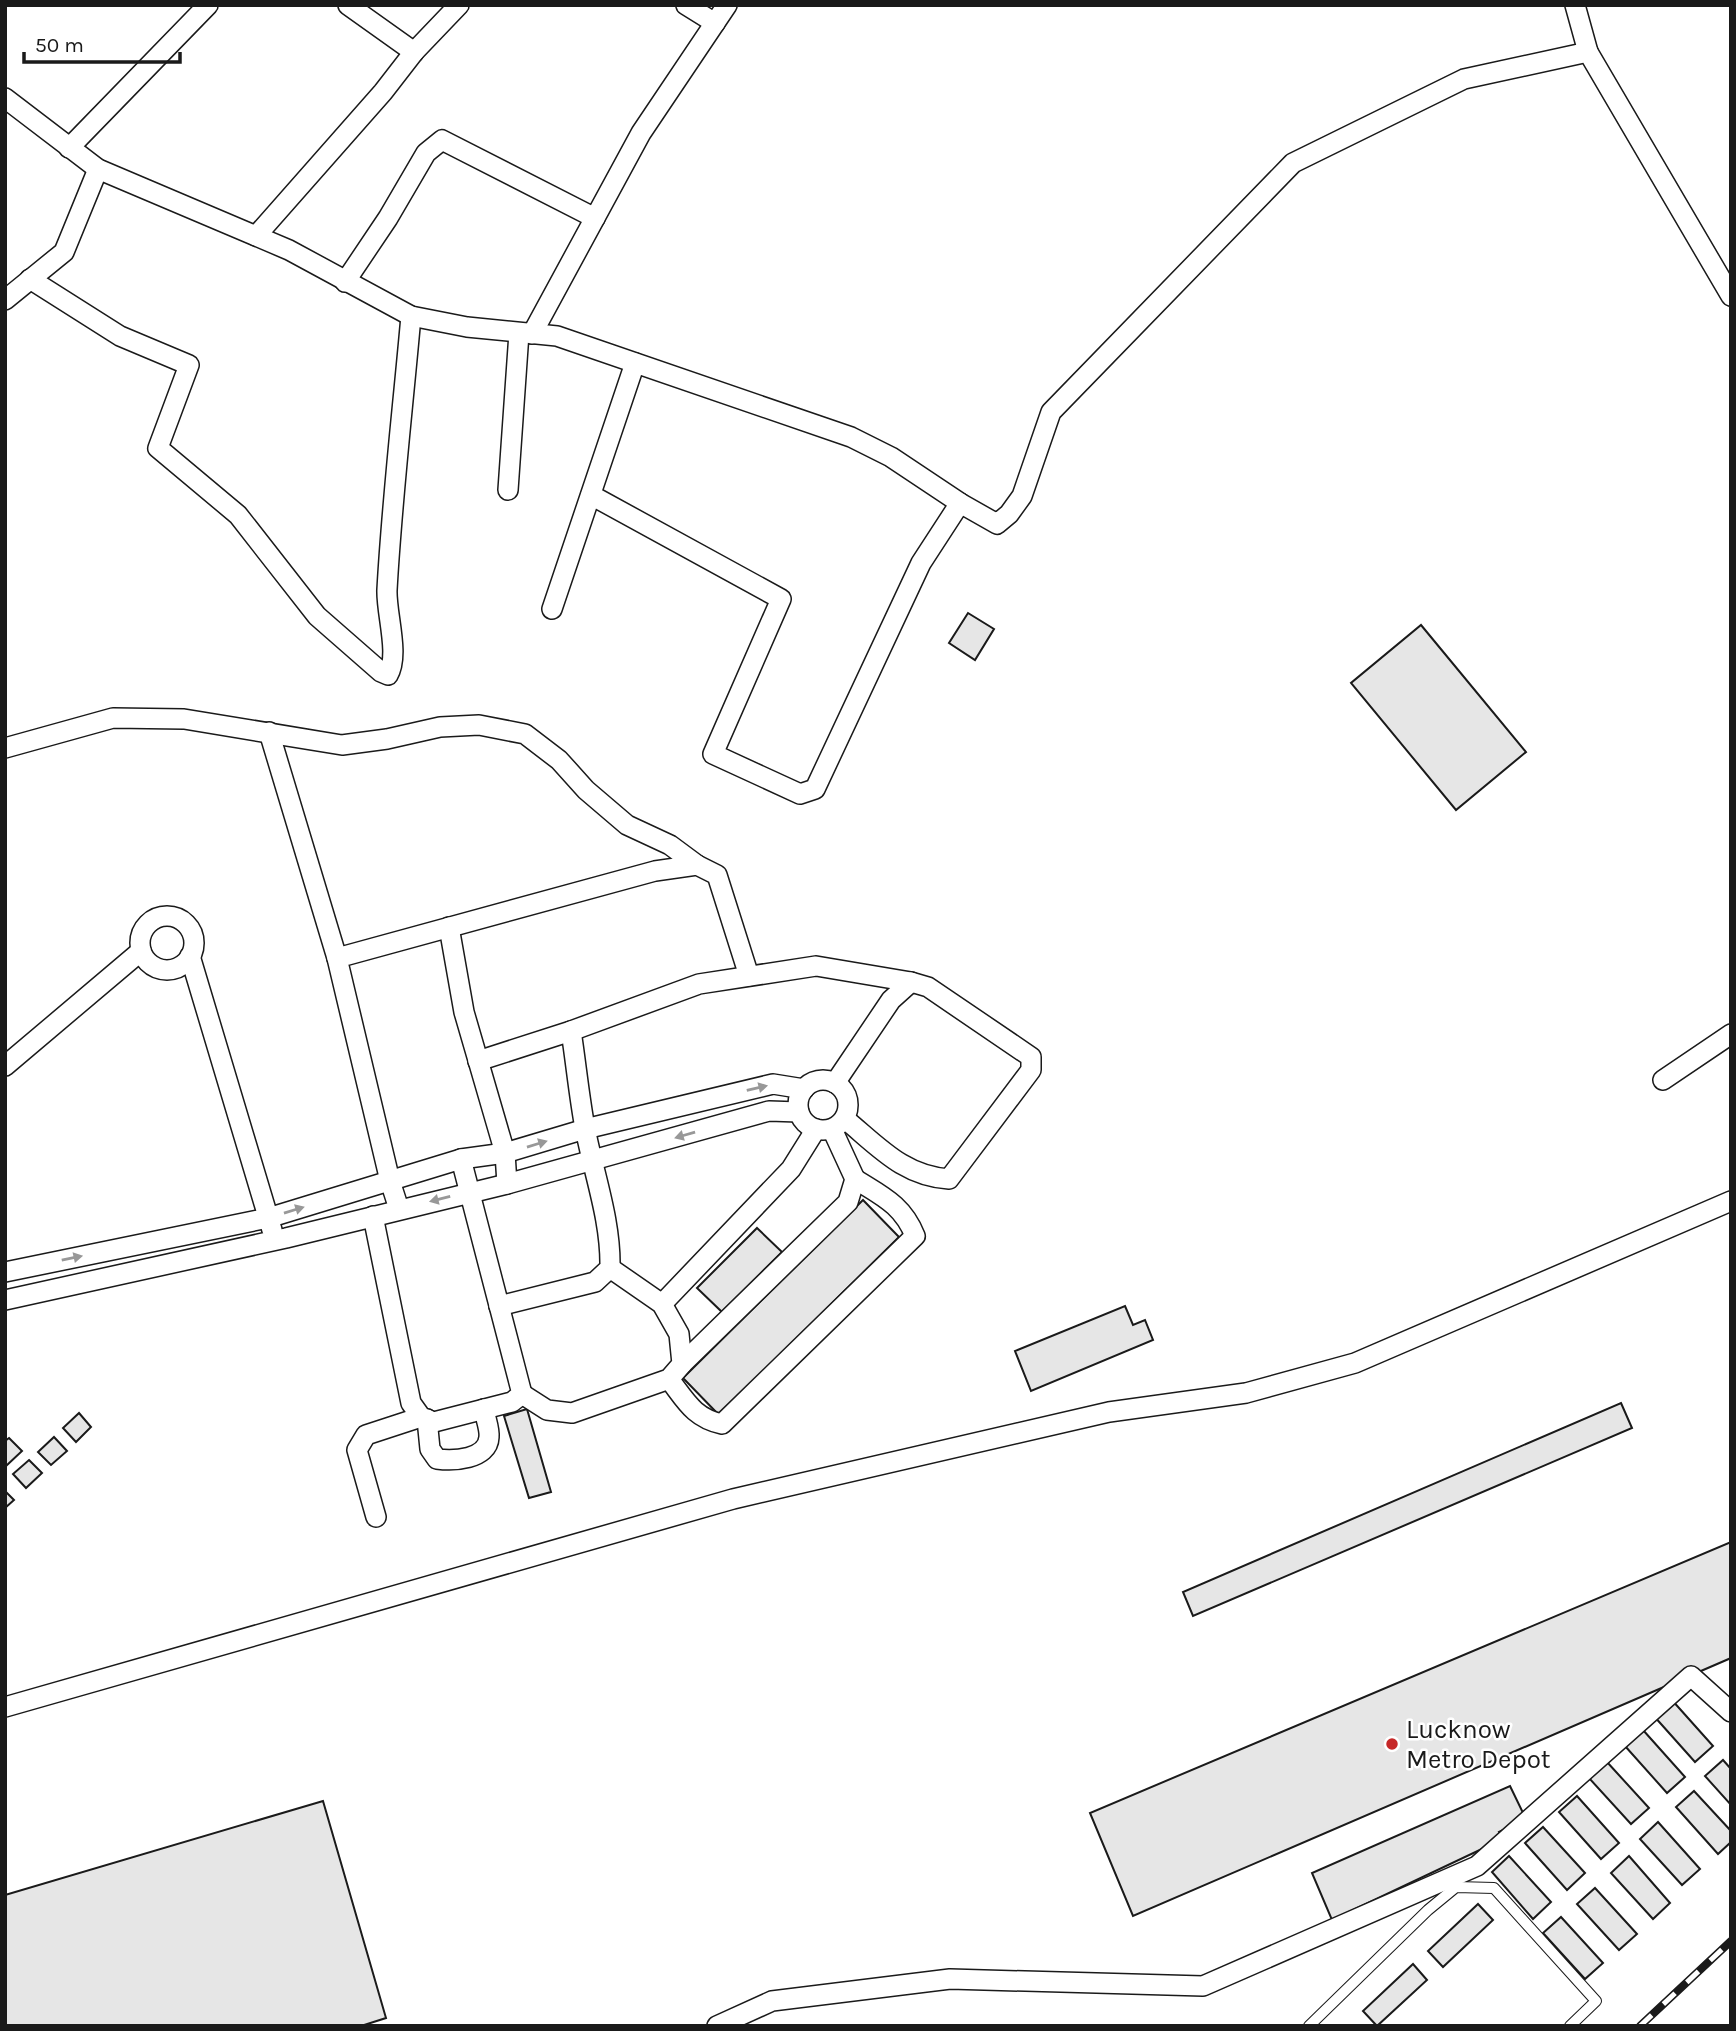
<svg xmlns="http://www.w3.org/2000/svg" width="1736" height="2031" font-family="Karla,sans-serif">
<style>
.building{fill:#e6e6e6;stroke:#1a1a1a;stroke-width:2}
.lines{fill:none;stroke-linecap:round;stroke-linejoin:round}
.lane-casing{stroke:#1a1a1a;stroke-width:12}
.street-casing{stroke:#1a1a1a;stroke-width:22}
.lane{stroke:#fff;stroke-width:10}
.street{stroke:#fff;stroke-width:19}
.rail-casing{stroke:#1a1a1a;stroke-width:8}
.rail{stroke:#fff;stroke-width:5;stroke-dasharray:16;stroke-linecap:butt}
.oneway{fill:#989898}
.poi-dot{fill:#c62828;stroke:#fff;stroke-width:2.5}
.labels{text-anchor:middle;stroke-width:5;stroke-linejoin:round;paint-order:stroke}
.poi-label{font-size:26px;fill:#1a1a1a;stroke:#fff;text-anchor:start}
</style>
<rect width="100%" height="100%" fill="#fff"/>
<!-- building -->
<g class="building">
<polygon points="968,613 994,629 975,660 949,643"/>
<polygon points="1421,625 1526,752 1456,810 1351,683"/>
<polygon points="863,1200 899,1237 719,1415 683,1378"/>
<polygon points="757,1228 782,1252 722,1312 697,1288"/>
<polygon points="1125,1306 1133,1325 1145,1320 1153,1340 1031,1391 1015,1351"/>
<polygon points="1621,1403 1632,1428 1193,1616 1183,1592"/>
<polygon points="527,1409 551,1492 529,1498 504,1416"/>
<polygon points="79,1413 91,1427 76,1442 63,1428"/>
<polygon points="54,1437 67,1451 51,1465 38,1452"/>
<polygon points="9,1438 22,1451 6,1466 5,1441"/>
<polygon points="29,1460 42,1473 26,1488 13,1474"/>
<polygon points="5,1491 14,1500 5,1508"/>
<polygon points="1731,1542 1731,1658 1133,1916 1090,1813"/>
<polygon points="1671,1699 1713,1746 1695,1762 1653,1715"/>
<polygon points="1643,1730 1685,1777 1667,1793 1625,1746"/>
<polygon points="1723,1760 1731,1769 1731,1805 1705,1776"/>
<polygon points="1607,1762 1649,1808 1631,1824 1589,1778"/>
<polygon points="1510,1786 1526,1819 1499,1832 1503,1839 1332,1920 1312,1873"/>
<polygon points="1694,1791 1731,1831 1731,1842 1718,1854 1676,1807"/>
<polygon points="1577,1796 1619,1843 1601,1859 1559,1812"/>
<polygon points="323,1801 386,2018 361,2026 5,2026 5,1895"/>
<polygon points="1658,1822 1700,1869 1682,1885 1640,1839"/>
<polygon points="1543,1827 1585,1873 1567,1890 1525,1843"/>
<polygon points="1509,1856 1551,1902 1533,1919 1492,1872"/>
<polygon points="1629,1856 1670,1903 1653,1919 1611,1873"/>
<polygon points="1595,1888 1637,1934 1619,1950 1577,1904"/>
<polygon points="1478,1904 1493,1920 1443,1967 1428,1951"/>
<polygon points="1561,1917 1603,1963 1585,1979 1543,1933"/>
<polygon points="1413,1964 1427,1980 1377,2026 1363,2011"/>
</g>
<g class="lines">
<defs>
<polyline id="lane" points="1309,2026 1428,1910 1456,1887 1494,1888 1596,2001 1570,2026"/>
<g id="street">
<polyline points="348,5 414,52"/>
<polyline points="686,5 715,23"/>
<polyline points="1575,5 1588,52"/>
<polyline points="5,98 98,169 289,250 411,316 467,327 557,336 851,437 891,457 960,503 997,524 1009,514 1022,496 1051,412 1293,163 1464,79 1588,52 1731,296"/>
<polyline points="69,148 208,5"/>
<polyline points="256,236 383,92 414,52 459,5"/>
<path d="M30,279l90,57 69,29 -31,83 80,67 79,101 64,56 7,3c12,-20 -2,-62 -1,-85 5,-92 16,-183 24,-274"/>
<polyline points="345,282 388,218 426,153 442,140 595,218"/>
<polyline points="5,300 64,252 98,169"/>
<polyline points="532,334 641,133 727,5"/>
<polyline points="508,490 519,333"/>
<polyline points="591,495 781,599 713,754 800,794 815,789 921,563 960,503"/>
<polyline points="552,609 635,363"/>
<polyline points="269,732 337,958"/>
<polyline points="5,748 113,718 184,719 342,745 387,739 440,727 479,725 525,734 559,760 586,790 627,825 670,845 697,865"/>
<circle cx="167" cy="943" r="27"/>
<polyline points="449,927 464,1012 505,1153 507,1184"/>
<polyline points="190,956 272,1230"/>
<polyline points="478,1061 571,1031 699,984 816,966 911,982"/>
<polyline points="5,1066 141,951"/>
<circle cx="823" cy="1105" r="25"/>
<polyline points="1663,1080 1731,1034"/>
<path d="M835,1083l56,-83 20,-18 17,5 103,70v13l-82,109c-46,-3 -71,-33 -104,-60"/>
<polyline points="399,1209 390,1181 337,958 655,871 697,865 717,875 749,976"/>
<polyline points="373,1216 411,1403 421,1417 434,1422 512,1402 522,1394 461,1159"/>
<polyline points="5,1272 268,1218 461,1159 505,1153 585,1129 773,1084 804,1089"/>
<polyline points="5,1300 286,1238 507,1184 769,1111 799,1112"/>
<polyline points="662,1304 791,1169 816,1129"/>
<path d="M499,1306l96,-24 15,-14c1,-48 -16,-93 -25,-140 -6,-32 -9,-65 -14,-97"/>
<polyline points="682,1364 848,1202 855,1179 832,1129"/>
<path d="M669,1379c17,22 25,39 53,45l193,-188c-12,-31 -33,-40 -60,-57"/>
<polyline points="522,1394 547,1410 572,1413 669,1379 682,1364 679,1334 662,1304 610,1268"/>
<path d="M427,1419l3,30 7,10c16,2 51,1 52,-22 1,-8 -4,-20 -5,-28"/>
<polyline points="376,1517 357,1450 366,1435 421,1417"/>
<polyline points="5,1707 733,1499 1109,1412 1246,1393 1355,1363 1731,1201"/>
<polyline points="717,2026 772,2001 950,1979 1203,1986 1477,1866 1691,1676 1731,1712"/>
</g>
</defs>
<!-- lane casing -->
<use href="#lane" class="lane-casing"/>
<!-- street casing -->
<use href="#street" class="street-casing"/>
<!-- lane -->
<use href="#lane" class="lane"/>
<!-- street -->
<use href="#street" class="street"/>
<defs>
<polyline id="rail" points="1640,2026 1731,1941"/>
</defs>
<!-- rail casing -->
<use href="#rail" class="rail-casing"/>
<!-- rail -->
<use href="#rail" class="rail"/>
</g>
<!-- one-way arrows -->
<defs><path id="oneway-solid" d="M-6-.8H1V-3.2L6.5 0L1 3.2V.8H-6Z" transform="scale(1.75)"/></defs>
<g class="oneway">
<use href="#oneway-solid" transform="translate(757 1088) rotate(-13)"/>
<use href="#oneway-solid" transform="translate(685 1135) rotate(164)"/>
<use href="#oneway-solid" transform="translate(537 1144) rotate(-17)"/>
<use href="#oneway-solid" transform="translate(440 1199) rotate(166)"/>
<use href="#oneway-solid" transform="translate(294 1210) rotate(-17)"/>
<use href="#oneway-solid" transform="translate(72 1258) rotate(-12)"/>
</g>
<!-- markers -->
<circle class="poi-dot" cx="1392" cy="1744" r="7"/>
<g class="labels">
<!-- poi labels -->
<g class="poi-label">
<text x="1406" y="1738">Lucknow<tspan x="1406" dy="30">Metro Depot</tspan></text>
</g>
</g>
<!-- border -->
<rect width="1736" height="2031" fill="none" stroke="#1a1a1a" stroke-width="14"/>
<!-- scale -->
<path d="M24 52v10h156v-10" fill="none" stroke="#1a1a1a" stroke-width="3.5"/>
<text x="35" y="52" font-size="21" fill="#1a1a1a" stroke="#ffffff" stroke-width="5" paint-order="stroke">50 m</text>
</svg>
